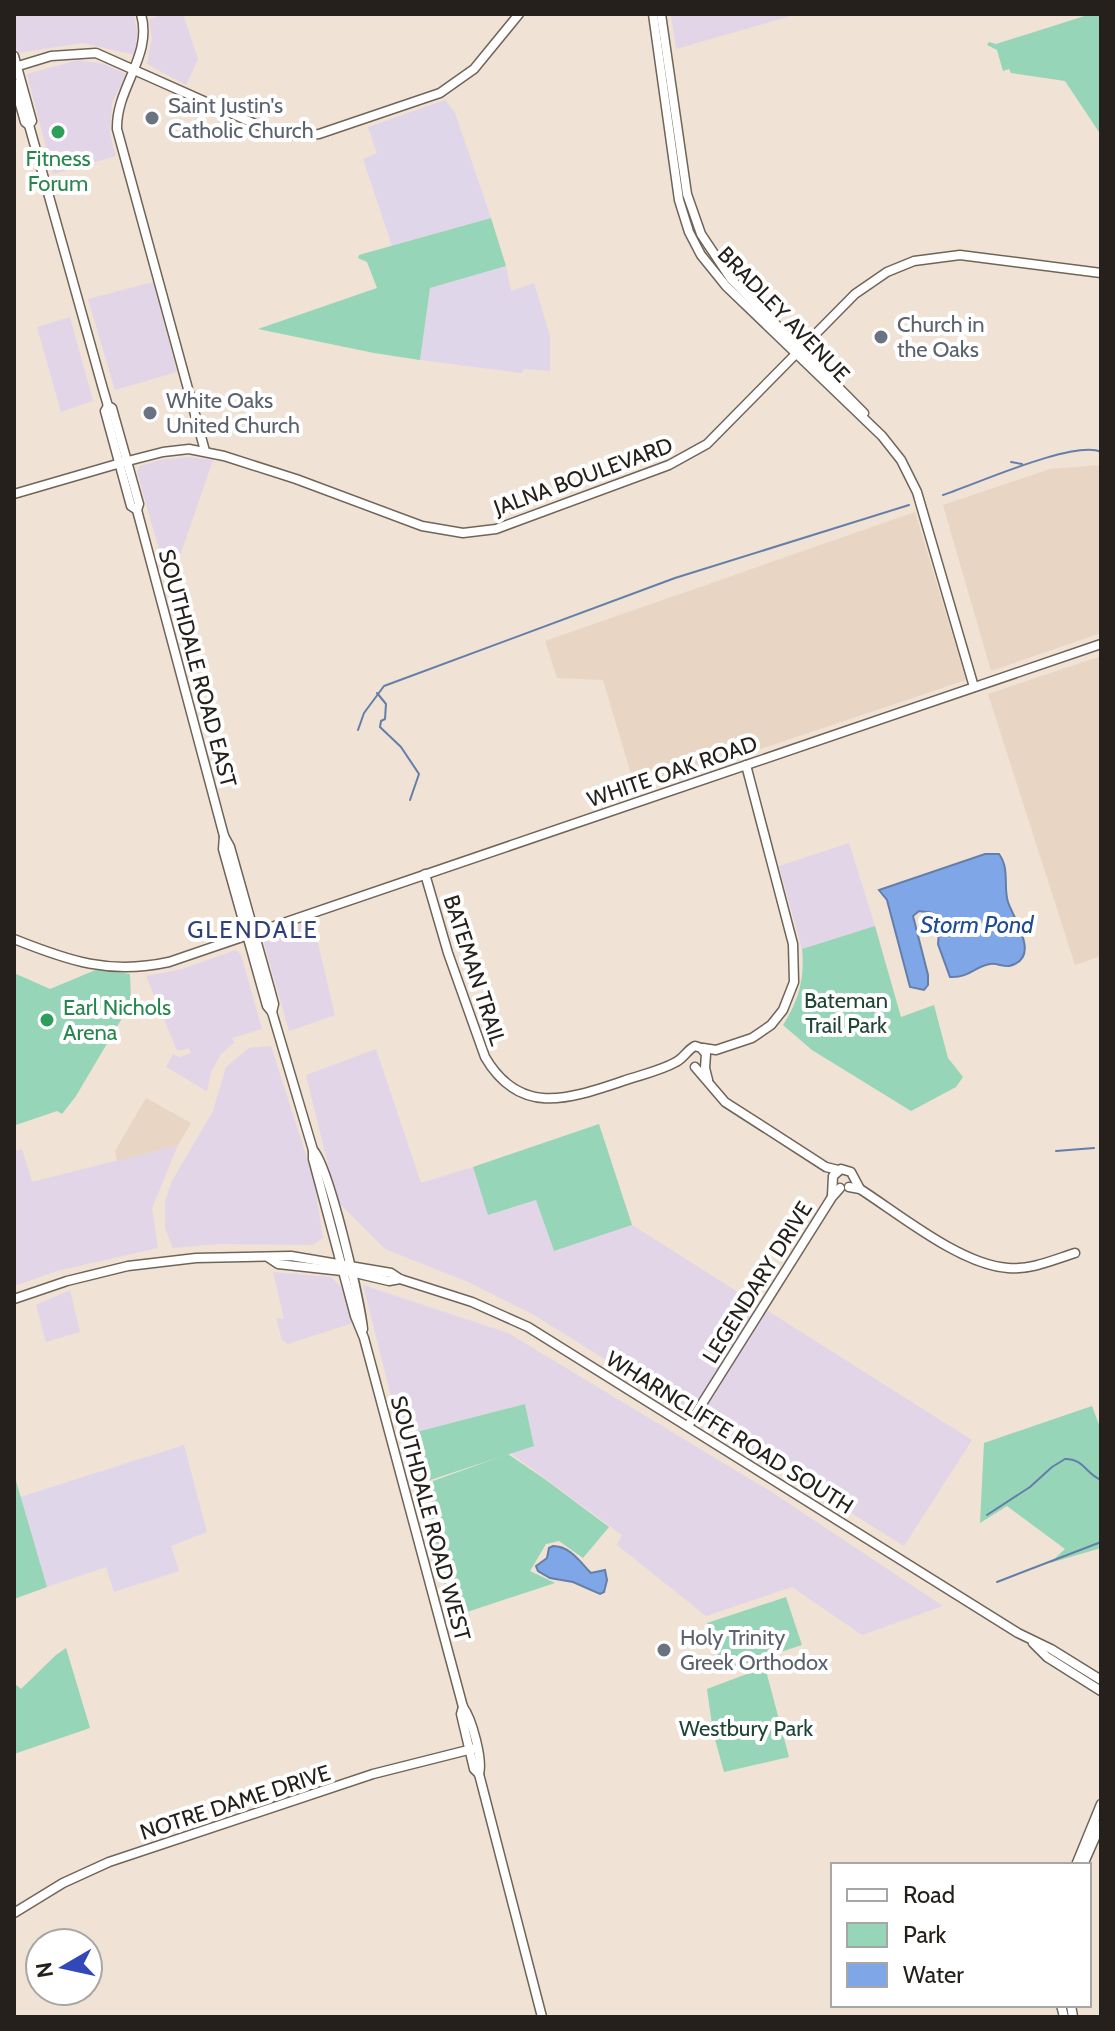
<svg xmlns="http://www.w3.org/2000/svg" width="1115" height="2031" font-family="Cabin,sans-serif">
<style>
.commercial{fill:#e2d5e8}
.built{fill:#e9d5c3}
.education{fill:#e0d6ea}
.green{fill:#96d5b7}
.water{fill:#7fa7e7;stroke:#647eaa;stroke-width:2}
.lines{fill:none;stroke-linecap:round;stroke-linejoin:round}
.stream{stroke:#647eaa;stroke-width:2}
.secondary-casing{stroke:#706459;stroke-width:11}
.secondary{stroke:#fff;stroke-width:8}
.worship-dot{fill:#6b7280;stroke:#fff;stroke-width:3}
.leisure-dot{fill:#2e9e5b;stroke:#fff;stroke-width:3}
.labels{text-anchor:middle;stroke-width:8;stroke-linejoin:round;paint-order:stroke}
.worship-label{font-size:22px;fill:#5b616d;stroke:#fff;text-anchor:start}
.leisure-label{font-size:22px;fill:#27864d;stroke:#fff}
.street-label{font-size:22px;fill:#25201b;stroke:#fff}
.park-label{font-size:22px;fill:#1f4535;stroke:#fff}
.water-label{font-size:24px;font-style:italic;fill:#1e4b97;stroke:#fff}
.neighbourhood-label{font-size:24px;letter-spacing:2px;fill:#2f3f79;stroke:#fff}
</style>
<rect width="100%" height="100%" fill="#f0e2d4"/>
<!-- commercial -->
<g class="commercial">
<polygon points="14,14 134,14 137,33 135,55 82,43 18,53 14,38"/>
<polygon points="165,14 183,14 198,59 186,85 147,64 152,38 149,19"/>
<polygon points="671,14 798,14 676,49"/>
<polygon points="78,60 104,64 126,74 112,103 110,134 116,156 53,174 27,74"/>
<polygon points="153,282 177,372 115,390 88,299"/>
<polygon points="70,317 93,401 61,412 37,327"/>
<polygon points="189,457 213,460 181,553 160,553 137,472 140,466 160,460"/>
<polygon points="849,843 875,926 802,949 779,866"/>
<polygon points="312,919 335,1015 289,1031 264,943 267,934"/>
<polygon points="236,950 241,955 262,1029 232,1038 234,1043 221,1054 211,1072 207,1091 166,1067 173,1054 179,1057 191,1053 189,1048 179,1051 176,1048 146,976 182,969"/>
<polygon points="271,1046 314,1180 323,1238 313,1245 219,1244 173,1248 165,1228 165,1201 172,1181 213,1111 226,1067 249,1048"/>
<polygon points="376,1049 421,1183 473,1167 489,1215 536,1200 554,1251 632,1225 972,1440 904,1546 534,1315 468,1282 385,1249 341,1205 330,1173 306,1075"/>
<polygon points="178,1145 152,1208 158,1248 57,1271 14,1286 14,1151 22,1149 32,1182"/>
<polygon points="273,1272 331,1277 342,1288 353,1323 288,1344 282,1340 276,1318 284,1319"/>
<polygon points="363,1285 508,1333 770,1491 943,1606 862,1635 792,1587 706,1616 617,1545 622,1535 509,1452 534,1445 525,1404 401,1436"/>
<polygon points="70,1290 80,1332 46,1342 36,1305"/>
</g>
<!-- built -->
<g class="built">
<polygon points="1101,465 1101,633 991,671 943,505 1050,469"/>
<polygon points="915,512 966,680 636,791 603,680 557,678 545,641"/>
<polygon points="1101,656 1101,956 1075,965 988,694"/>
<polygon points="146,1098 191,1123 178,1145 117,1161 115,1151"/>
</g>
<!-- education -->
<g class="education">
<polygon points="445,100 455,113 491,218 392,246 363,159 377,153 368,127"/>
<polygon points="506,266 511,291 534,283 550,336 550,371 524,369 521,373 420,360 430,288"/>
<polygon points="184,1445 207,1532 171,1546 179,1571 114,1592 106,1567 47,1587 20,1497"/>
</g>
<!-- green -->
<g class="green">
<polygon points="1091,14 1101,14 1101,135 1065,81 1011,73 1009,69 1003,71 997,50 987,45 989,42 996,44"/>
<polygon points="491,218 506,266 430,288 420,360 374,353 258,329 377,288 367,262 358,258 359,255"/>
<path d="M875,926l26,91 33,-12 14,53 15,19 -7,10 -45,24 -99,-61 -29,-25c16,-25 22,-47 19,-76z"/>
<polygon points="98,969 130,974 131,1003 76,1096 62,1114 57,1111 16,1125 14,973 50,989"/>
<polygon points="599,1124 632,1225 554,1251 536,1200 488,1215 473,1167"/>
<polygon points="525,1404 534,1446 415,1485 401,1436"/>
<polygon points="1092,1406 1101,1430 1101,1548 1050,1563 1065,1549 1007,1506 980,1523 984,1443"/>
<polygon points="508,1454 546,1480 609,1527 583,1558 559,1541 546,1544 530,1571 555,1583 452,1617 431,1532 433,1481"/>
<polygon points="14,1474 47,1587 14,1599"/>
<polygon points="786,1597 802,1645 723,1671 707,1623"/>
<polygon points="66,1648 90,1728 14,1754 14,1683 21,1689 56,1655"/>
<polygon points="765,1667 789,1757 724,1772 713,1732 707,1689"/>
</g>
<!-- water -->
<g class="water">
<path d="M985,854h14c11,15 4,32 9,48 6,18 34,56 1,64 -6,1 -12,-3 -19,-2 -15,2 -20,14 -40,13l-12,-33 2,-22 -7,-9 -14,-2 -6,5 15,59v10l-4,5 -14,-3 -23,-87 -8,-10z"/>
<path d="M553,1546c17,0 27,16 38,27l14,-3 2,10 -3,12 -4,2 -27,-12 -23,-4 -12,-7 -2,-5 11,-8 2,-10z"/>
</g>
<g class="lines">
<!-- stream -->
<g class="stream">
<polyline points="1011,462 1022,464"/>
<path d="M943,495c31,-10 132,-56 158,-43"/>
<polyline points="377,693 386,704 385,719 381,721 380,727 401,747 419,774 410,800"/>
<polyline points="358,730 364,713 384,686 675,578 909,505"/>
<polyline points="1056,1151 1094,1148"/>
<path d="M987,1515l43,-28 22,-20 13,-8c18,-1 21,15 36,21"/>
<polyline points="997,1582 1101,1542"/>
</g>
<defs>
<g id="secondary">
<path d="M141,14c12,42 -25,73 -24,115l88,322"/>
<polyline points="653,14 679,200 689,232 701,255 726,286 882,436 901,460 917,492 974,687"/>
<polyline points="661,14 687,194 701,234 731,279 864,413"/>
<polyline points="14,56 32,121 29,125 103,389 108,406 112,408 139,504 137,510 224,836 230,847 270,989 274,1004 272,1012"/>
<polyline points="15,67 51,56 96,53 271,131 298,136 319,134 440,93 474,69 519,14"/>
<polyline points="14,83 25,122 29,125"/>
<polyline points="108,406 105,411 131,506 137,510"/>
<polyline points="14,494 124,462 163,452 189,449 224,456 296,479 422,526 463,533 496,529 669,465 707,444 855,294 887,272 914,261 960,255 1101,273"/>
<path d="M224,836l-1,13 44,157 5,6 41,138v9l42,157 9,22 99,369c9,12 20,53 16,67"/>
<path d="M425,874l23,79 37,104c35,60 84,42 138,24 17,-6 37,-10 53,-19 8,-4 11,-12 19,-16l6,2 5,6 -1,14 3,12"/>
<path d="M14,939c55,22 95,36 155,23l932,-318"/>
<polyline points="703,1048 716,1050 752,1038 771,1025 783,1010 794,982 793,944 746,765"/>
<polyline points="695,1067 725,1102 826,1167 838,1170"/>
<path d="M313,1150c16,16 47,151 50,179"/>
<path d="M849,1187l11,2c39,25 101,76 148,79 23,2 45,-8 67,-15"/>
<polyline points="832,1196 833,1176 841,1169 851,1172 860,1189"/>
<polyline points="269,1258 278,1264 351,1272 389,1281 400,1279"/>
<polyline points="14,1299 67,1281 128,1266 196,1258 291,1256 391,1273 400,1279 472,1302 528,1327 1018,1633 1051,1649 1101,1680"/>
<polyline points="688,1426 832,1197 840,1188"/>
<polyline points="1033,1643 1047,1657 1101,1691"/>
<polyline points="463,1707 461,1714 474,1769 479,1774 542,2017"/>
<polyline points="1076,1865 1101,1804"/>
<polyline points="1083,1865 1101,1824"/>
<polyline points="14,1913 63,1883 109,1862 373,1774 476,1748"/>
<polyline points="1061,2005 1064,2017"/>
<polyline points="1071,2005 1073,2017"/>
</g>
</defs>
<!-- secondary casing -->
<use href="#secondary" class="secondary-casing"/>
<!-- secondary -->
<use href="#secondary" class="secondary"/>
</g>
<!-- markers -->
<g class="worship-dot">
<circle cx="152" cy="118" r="8"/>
<circle cx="881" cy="337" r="8"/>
<circle cx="150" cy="413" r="8"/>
<circle cx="664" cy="1650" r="8"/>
</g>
<g class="leisure-dot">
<circle cx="58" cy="132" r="8"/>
<circle cx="47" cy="1020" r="8"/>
</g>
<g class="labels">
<!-- worship labels -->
<g class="worship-label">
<text x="168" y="113">Saint Justin's<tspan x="168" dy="25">Catholic Church</tspan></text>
<text x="897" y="332">Church in<tspan x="897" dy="25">the Oaks</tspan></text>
<text x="166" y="408">White Oaks<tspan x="166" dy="25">United Church</tspan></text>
<text x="680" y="1645">Holy Trinity<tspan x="680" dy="25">Greek Orthodox</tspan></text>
</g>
<!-- leisure labels -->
<g class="leisure-label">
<text x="58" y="166">Fitness<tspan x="58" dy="25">Forum</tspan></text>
<text x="63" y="1015" text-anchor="start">Earl Nichols<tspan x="63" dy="25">Arena</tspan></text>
</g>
<!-- street labels -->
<g class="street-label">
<text transform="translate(784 314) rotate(46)" y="8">BRADLEY AVENUE</text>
<text transform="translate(583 476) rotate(-20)" y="8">JALNA BOULEVARD</text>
<text transform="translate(198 668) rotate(75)" y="8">SOUTHDALE ROAD EAST</text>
<text transform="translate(672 771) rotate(-19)" y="8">WHITE OAK ROAD</text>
<text transform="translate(475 970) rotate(72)" y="8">BATEMAN TRAIL</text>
<text transform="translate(757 1282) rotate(-58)" y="8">LEGENDARY DRIVE</text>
<text transform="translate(730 1432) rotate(32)" y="8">WHARNCLIFFE ROAD SOUTH</text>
<text transform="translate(431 1518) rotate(75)" y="8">SOUTHDALE ROAD WEST</text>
<text transform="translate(235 1802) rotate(-18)" y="8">NOTRE DAME DRIVE</text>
</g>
<!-- park labels -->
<g class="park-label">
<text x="846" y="1008">Bateman<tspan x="846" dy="25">Trail Park</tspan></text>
<text x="746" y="1736">Westbury Park</text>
</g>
<!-- water labels -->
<g class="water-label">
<text x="977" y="933">Storm Pond</text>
</g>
<!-- neighbourhood labels -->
<g class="neighbourhood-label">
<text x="253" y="938">GLENDALE</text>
</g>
</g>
<!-- border -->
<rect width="1115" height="2031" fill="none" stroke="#25201b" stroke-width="32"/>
<!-- legend -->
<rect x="831" y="1863" width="260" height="144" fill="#ffffff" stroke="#a8a6a4" stroke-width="2"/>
<rect x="847" y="1889" width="40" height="12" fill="#ffffff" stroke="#a8a6a4" stroke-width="2"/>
<text x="903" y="1903" font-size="24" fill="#25201b">Road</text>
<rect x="847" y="1923" width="40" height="24" fill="#96d5b7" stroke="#a8a6a4" stroke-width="2"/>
<text x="903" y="1943" font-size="24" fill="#25201b">Park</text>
<rect x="847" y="1963" width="40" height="24" fill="#7fa7e7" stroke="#a8a6a4" stroke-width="2"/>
<text x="903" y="1983" font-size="24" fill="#25201b">Water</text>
<!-- north arrow -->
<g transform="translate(64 1967) rotate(261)"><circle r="38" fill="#ffffff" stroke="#a8a6a4" stroke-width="2"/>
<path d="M0-6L14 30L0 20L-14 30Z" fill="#3247b9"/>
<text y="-12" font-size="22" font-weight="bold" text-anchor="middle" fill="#25201b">N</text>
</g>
</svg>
